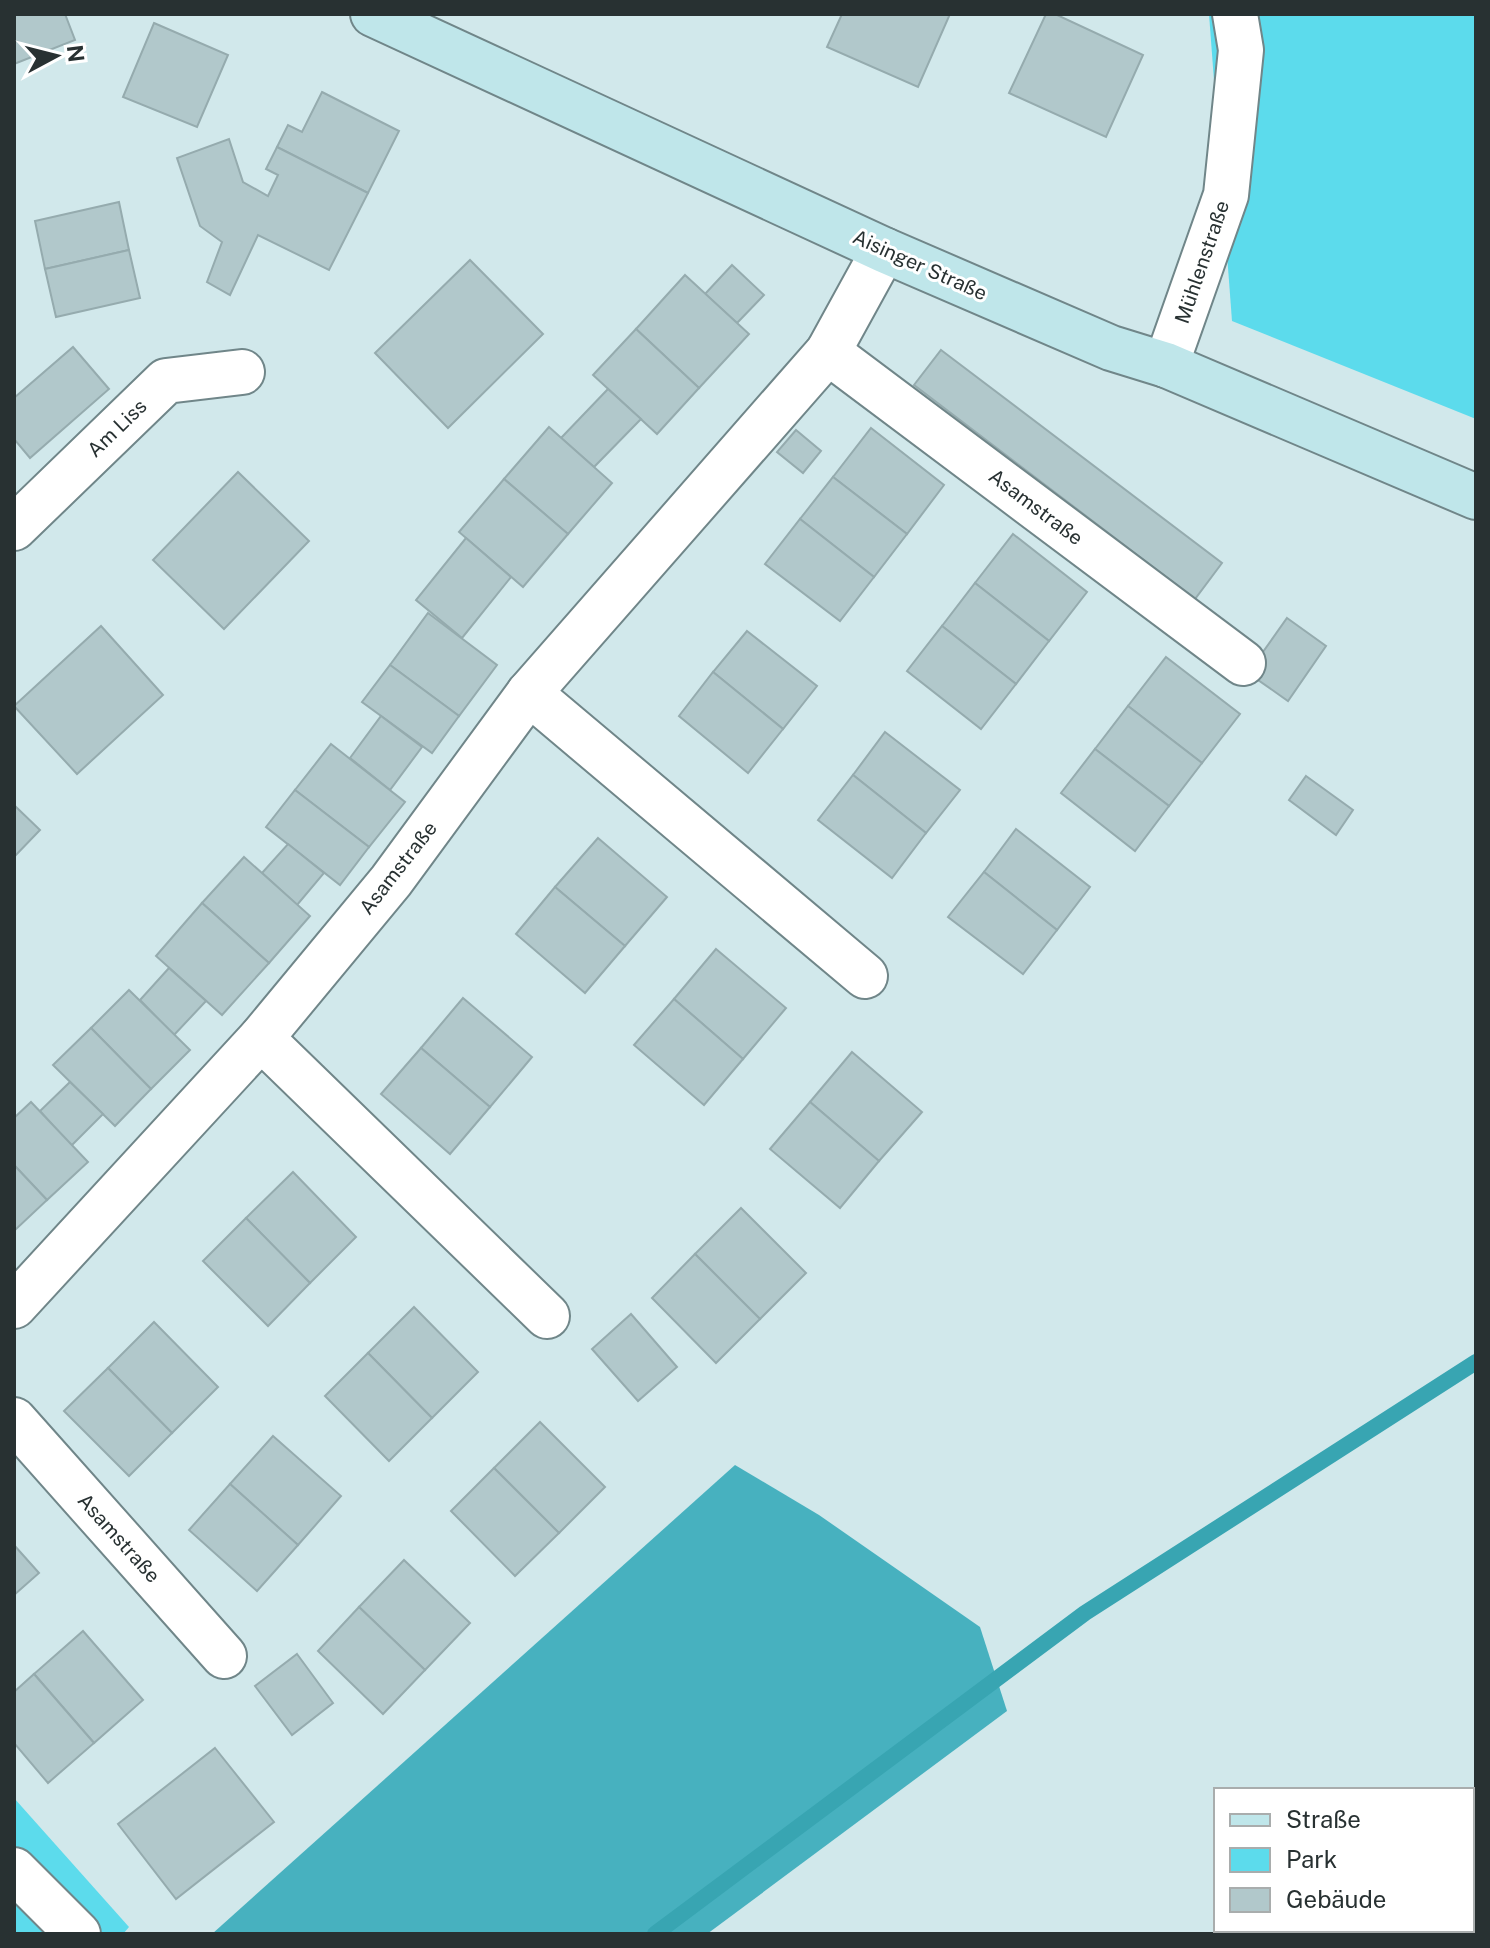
<svg xmlns="http://www.w3.org/2000/svg" width="1490" height="1948" font-family="'Public Sans',sans-serif">
<style>
.green{fill:#5cdbec}
.forest{fill:#47b1bf}
.lines{fill:none;stroke-linecap:round;stroke-linejoin:round}
.stream{stroke:#38a5b2;stroke-width:16}
.building{fill:#b1c8cb;stroke:#95abae;stroke-width:2}
.minor-casing{stroke:#708689;stroke-width:48}
.secondary-casing{stroke:#708689;stroke-width:48}
.minor{stroke:#fff;stroke-width:44}
.secondary{stroke:#bfe6ea;stroke-width:44}
.labels{text-anchor:middle;stroke-width:6;stroke-linejoin:round;paint-order:stroke}
.street-label{font-size:20px;fill:#283132;stroke:#fff}
</style>
<rect width="100%" height="100%" fill="#d1e8eb"/>
<!-- green -->
<g class="green">
<polygon points="1209,14 1476,14 1476,419 1232,321"/>
<polygon points="14,1798 129,1927 123,1934 14,1934"/>
</g>
<!-- forest -->
<polygon class="forest" points="735,1465 819,1515 980,1627 1007,1711 707,1934 212,1934"/>
<g class="lines">
<!-- stream -->
<polyline class="stream" points="655,1934 1085,1613 1476,1362"/>
</g>
<!-- building -->
<g class="building">
<polygon points="14,14 65,14 75,40 14,64"/>
<polygon points="842,14 950,14 918,87 827,47"/>
<polygon points="1046,14 1055,14 1143,55 1106,137 1009,93"/>
<polygon points="154,23 228,55 197,127 123,97"/>
<polygon points="322,92 399,131 368,193 277,147 288,125 302,132"/>
<polygon points="229,139 243,182 268,196 278,175 266,169 277,147 368,193 329,270 258,235 230,295 207,282 222,242 200,226 177,158"/>
<polygon points="119,202 129,250 45,269 35,221"/>
<polygon points="129,250 140,298 56,317 45,269"/>
<polygon points="470,260 543,334 448,428 375,353"/>
<polygon points="732,265 764,295 737,323 705,294"/>
<polygon points="685,275 749,334 699,388 636,329"/>
<polygon points="636,329 699,388 657,434 593,375"/>
<polygon points="73,347 109,389 30,458 14,439 14,398"/>
<polygon points="941,350 1222,563 1195,599 914,385"/>
<polygon points="608,389 641,419 594,467 561,438"/>
<polygon points="549,427 612,483 568,534 504,479"/>
<polygon points="871,428 944,485 907,534 833,477"/>
<polygon points="796,430 821,451 803,473 777,452"/>
<polygon points="238,472 309,541 224,629 153,560"/>
<polygon points="833,477 907,534 874,577 800,519"/>
<polygon points="504,479 568,534 523,587 459,532"/>
<polygon points="800,519 874,577 840,621 765,564"/>
<polygon points="1013,534 1087,592 1049,641 975,583"/>
<polygon points="466,538 511,577 462,638 416,600"/>
<polygon points="975,583 1049,641 1016,684 942,626"/>
<polygon points="428,613 497,665 459,716 390,665"/>
<polygon points="1287,618 1326,646 1288,701 1248,673"/>
<polygon points="101,626 163,695 77,774 14,706"/>
<polygon points="942,626 1016,684 981,729 907,671"/>
<polygon points="747,631 817,686 783,729 713,672"/>
<polygon points="1166,657 1240,714 1202,763 1128,706"/>
<polygon points="390,665 459,716 432,753 362,702"/>
<polygon points="713,672 783,729 748,773 679,716"/>
<polygon points="1128,706 1202,763 1169,806 1095,749"/>
<polygon points="381,716 422,747 390,790 350,758"/>
<polygon points="885,732 960,790 926,833 853,775"/>
<polygon points="331,744 405,802 369,847 295,790"/>
<polygon points="1095,749 1169,806 1135,851 1061,793"/>
<polygon points="853,775 926,833 892,878 818,820"/>
<polygon points="1306,776 1353,810 1336,835 1289,800"/>
<polygon points="295,790 369,847 340,885 266,827"/>
<polygon points="14,805 40,830 14,857"/>
<polygon points="1016,829 1090,887 1057,930 984,872"/>
<polygon points="598,838 667,897 625,946 555,887"/>
<polygon points="288,844 324,873 297,905 262,873"/>
<polygon points="244,857 310,916 269,963 202,903"/>
<polygon points="984,872 1057,930 1023,974 948,917"/>
<polygon points="555,887 625,946 585,993 516,934"/>
<polygon points="202,903 269,963 222,1015 156,956"/>
<polygon points="716,949 786,1008 743,1059 674,999"/>
<polygon points="169,968 206,1001 174,1035 140,1000"/>
<polygon points="129,990 190,1050 151,1089 91,1028"/>
<polygon points="463,998 532,1057 490,1107 421,1048"/>
<polygon points="674,999 743,1059 704,1105 634,1045"/>
<polygon points="91,1028 151,1089 115,1126 53,1065"/>
<polygon points="421,1048 490,1107 450,1154 381,1094"/>
<polygon points="852,1052 922,1112 879,1161 810,1102"/>
<polygon points="70,1082 103,1114 71,1146 40,1111"/>
<polygon points="31,1102 88,1162 47,1200 14,1165 14,1118"/>
<polygon points="810,1102 879,1161 840,1208 770,1149"/>
<polygon points="14,1165 47,1200 14,1231"/>
<polygon points="293,1172 356,1237 310,1283 246,1218"/>
<polygon points="741,1208 806,1273 760,1319 695,1254"/>
<polygon points="246,1218 310,1283 268,1326 203,1261"/>
<polygon points="695,1254 760,1319 716,1363 652,1298"/>
<polygon points="414,1307 478,1372 432,1418 368,1353"/>
<polygon points="631,1314 677,1367 638,1401 592,1349"/>
<polygon points="154,1322 218,1387 172,1433 108,1368"/>
<polygon points="368,1353 432,1418 389,1461 325,1396"/>
<polygon points="108,1368 172,1433 129,1476 64,1411"/>
<polygon points="540,1422 605,1487 559,1533 494,1468"/>
<polygon points="273,1436 341,1496 298,1545 230,1484"/>
<polygon points="494,1468 559,1533 515,1576 451,1511"/>
<polygon points="230,1484 298,1545 257,1591 189,1530"/>
<polygon points="14,1545 39,1573 14,1595"/>
<polygon points="404,1560 470,1623 425,1670 359,1607"/>
<polygon points="359,1607 425,1670 383,1714 318,1651"/>
<polygon points="83,1631 143,1700 94,1743 34,1674"/>
<polygon points="297,1654 333,1703 292,1735 255,1686"/>
<polygon points="34,1674 94,1743 48,1783 14,1743 14,1692"/>
<polygon points="215,1748 274,1822 176,1899 118,1824"/>
</g>
<g class="lines">
<defs>
<g id="minor">
<polyline points="828,352 1243,663"/>
<polyline points="1166,365 1226,195 1241,50 1235,14"/>
<polyline points="14,528 166,381 242,372"/>
<polyline points="529,693 865,976"/>
<polyline points="261,1038 547,1316"/>
<polyline points="14,1306 261,1038 391,881 529,693 828,352 884,250"/>
<polyline points="14,1420 224,1656"/>
<polyline points="14,1870 78,1934"/>
</g>
<polyline id="secondary" points="373,14 884,250 1111,348 1166,365 1476,497"/>
</defs>
<!-- minor casing -->
<use href="#minor" class="minor-casing"/>
<!-- secondary casing -->
<use href="#secondary" class="secondary-casing"/>
<!-- minor -->
<use href="#minor" class="minor"/>
<!-- secondary -->
<use href="#secondary" class="secondary"/>
</g>
<g class="labels">
<!-- street labels -->
<g class="street-label">
<text transform="translate(1202 262) rotate(-71)" y="7">Mühlenstraße</text>
<text transform="translate(920 265) rotate(24)" y="7">Aisinger Straße</text>
<text transform="translate(117 428) rotate(-44)" y="7">Am Liss</text>
<text transform="translate(1036 507) rotate(37)" y="7">Asamstraße</text>
<text transform="translate(398 868) rotate(-52)" y="7">Asamstraße</text>
<text transform="translate(119 1538) rotate(48)" y="7">Asamstraße</text>
</g>
</g>
<!-- border -->
<rect width="1490" height="1948" fill="none" stroke="#283132" stroke-width="32"/>
<!-- legend -->
<rect x="1214" y="1788" width="260" height="144" fill="#ffffff" stroke="#a9adad" stroke-width="2"/>
<rect x="1230" y="1814" width="40" height="12" fill="#bfe6ea" stroke="#a9adad" stroke-width="2"/>
<text x="1286" y="1828" font-size="24" fill="#283132">Straße</text>
<rect x="1230" y="1848" width="40" height="24" fill="#5cdbec" stroke="#a9adad" stroke-width="2"/>
<text x="1286" y="1868" font-size="24" fill="#283132">Park</text>
<rect x="1230" y="1888" width="40" height="24" fill="#b1c8cb" stroke="#a9adad" stroke-width="2"/>
<text x="1286" y="1908" font-size="24" fill="#283132">Gebäude</text>
<!-- north arrow -->
<g transform="translate(56 56) rotate(83)" stroke="#ffffff" stroke-width="6" paint-order="stroke">
<path d="M0-6L14 30L0 20L-14 30Z" fill="#283132"/>
<text y="-12" font-size="22" font-weight="bold" text-anchor="middle" fill="#283132">N</text>
</g>
</svg>
